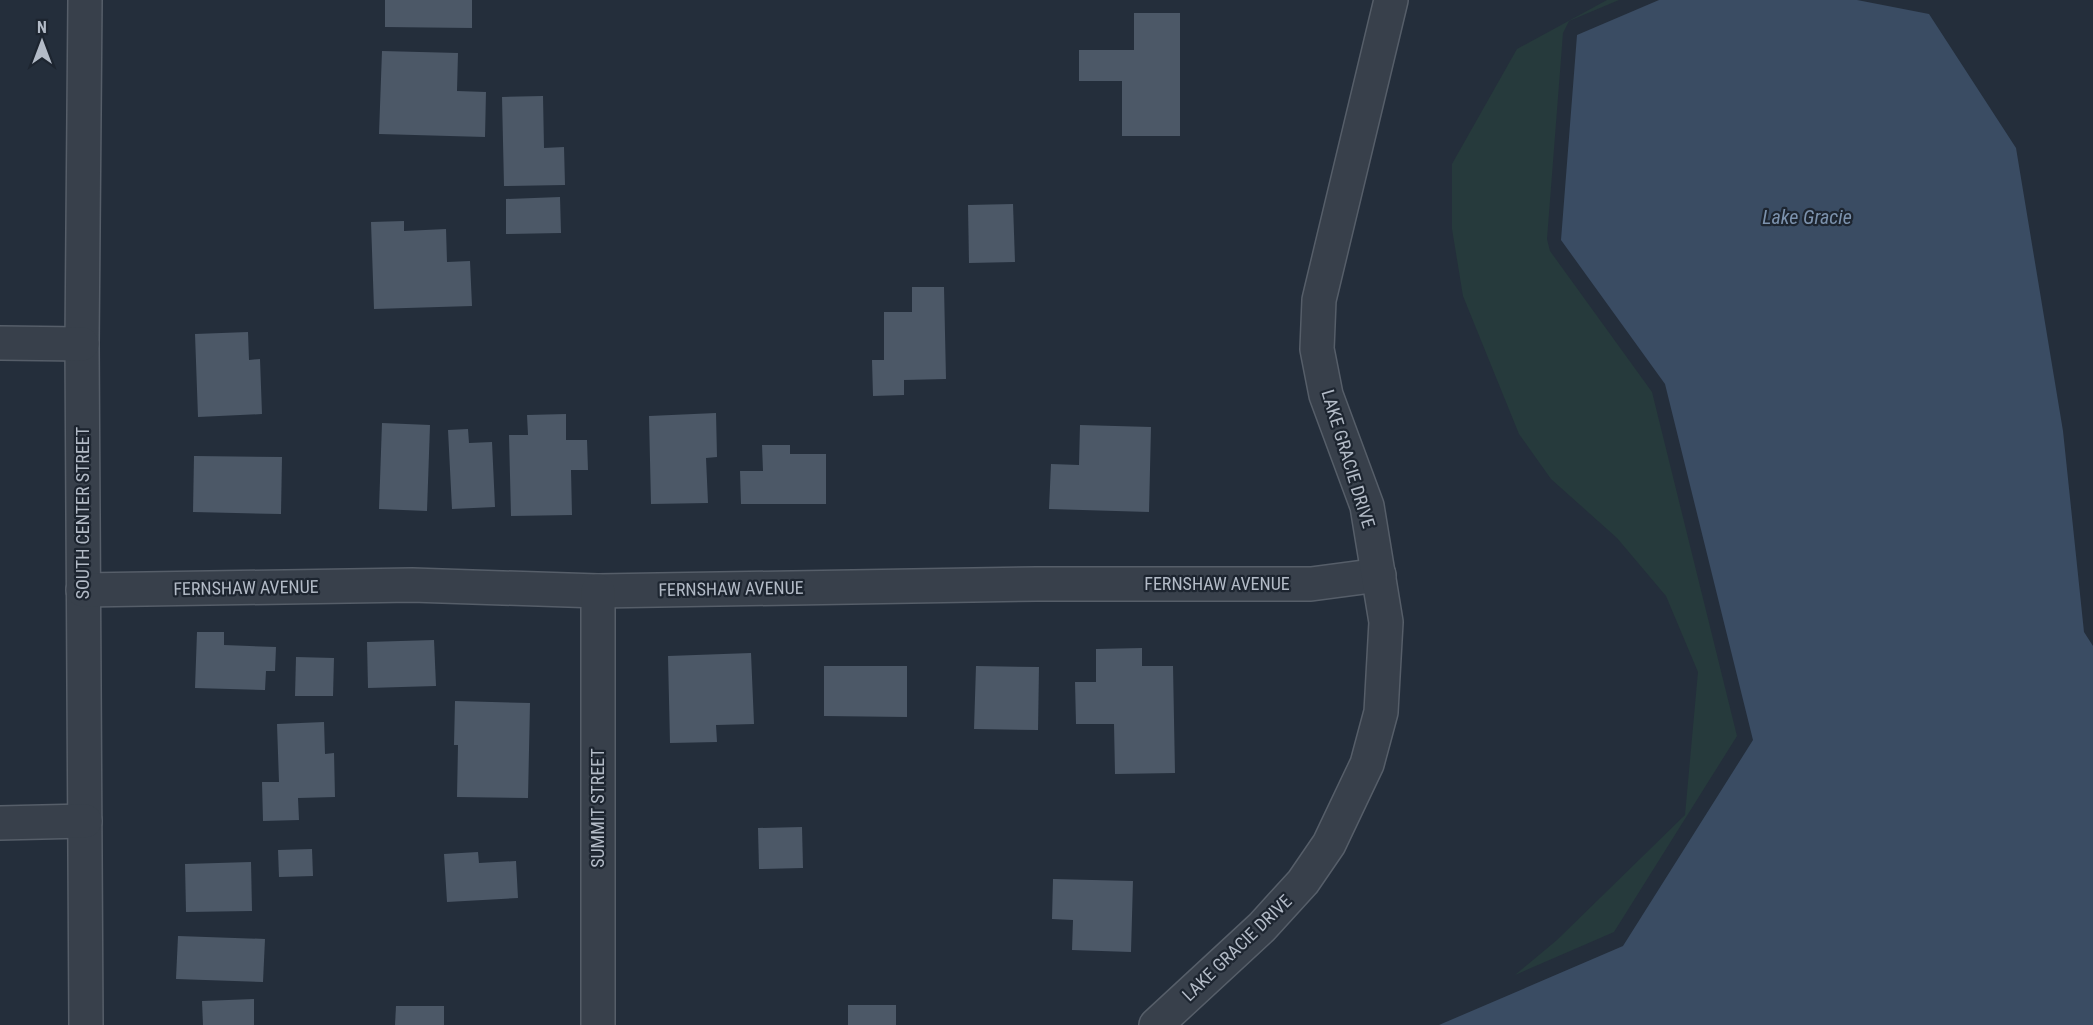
<svg xmlns="http://www.w3.org/2000/svg" width="2093" height="1025" font-family="'Roboto Condensed',sans-serif">
<style>
.green{fill:#263a3c}
.water{fill:#3a4c63}
.building{fill:#4c5867}
.lines{fill:none;stroke-linecap:round;stroke-linejoin:round}
.minor-casing{stroke:#565e69;stroke-width:36}
.minor{stroke:#38404b;stroke-width:33}
.labels{text-anchor:middle;stroke-width:4.5;stroke-linejoin:round;paint-order:stroke}
.street-label{font-size:18px;fill:#b3bbc7;stroke:#1d2530}
.water-label{font-size:20px;font-style:italic;fill:#7c92ad;stroke:#1d2530}
</style>
<rect width="100%" height="100%" fill="#242e3b"/>
<!-- green -->
<polygon class="green" points="1607,0 1619,0 1569,21 1563,33 1547,239 1550,251 1652,392 1737,736 1614,932 1515,975 1557,940 1685,815 1698,672 1666,596 1617,538 1551,479 1519,434 1463,296 1452,229 1452,164 1517,49"/>
<!-- water -->
<polygon class="water" points="1659,0 1857,0 1929,14 2016,148 2063,431 2084,632 2093,646 2093,1025 1439,1025 1623,946 1753,740 1665,384 1561,240 1577,35"/>
<!-- building -->
<g class="building">
<polygon points="385,0 472,0 472,28 385,27"/>
<polygon points="1134,13 1180,13 1180,136 1122,136 1122,81 1079,81 1079,50 1134,50"/>
<polygon points="382,51 458,53 457,91 486,92 485,137 379,134"/>
<polygon points="543,96 544,148 564,147 565,185 504,186 502,97"/>
<polygon points="560,197 561,233 506,234 506,199"/>
<polygon points="1013,204 1015,262 969,263 968,205"/>
<polygon points="404,221 404,231 446,229 447,262 470,261 472,306 374,309 371,222"/>
<polygon points="912,287 944,287 946,379 904,380 904,395 873,396 872,360 884,360 884,312 912,312"/>
<polygon points="248,332 249,360 260,359 262,414 198,417 195,334"/>
<polygon points="716,413 717,457 706,458 708,503 651,504 649,416"/>
<polygon points="566,414 566,440 587,440 588,470 571,470 572,515 511,516 509,435 528,435 527,415"/>
<polygon points="382,423 430,425 427,511 379,509"/>
<polygon points="1080,425 1151,427 1149,512 1049,509 1051,464 1079,465"/>
<polygon points="468,429 469,443 492,442 495,507 452,509 448,430"/>
<polygon points="762,445 790,445 790,454 826,454 826,504 741,504 740,471 763,471"/>
<polygon points="194,456 282,457 281,514 193,512"/>
<polygon points="197,632 224,632 224,645 276,647 275,671 266,671 265,690 195,688"/>
<polygon points="434,640 436,686 368,688 367,642"/>
<polygon points="1142,648 1142,666 1173,666 1175,773 1115,774 1114,724 1076,724 1075,682 1096,682 1096,649"/>
<polygon points="751,653 754,724 716,725 717,742 670,743 668,656"/>
<polygon points="296,657 334,658 333,696 295,696"/>
<polygon points="824,666 907,666 907,717 824,716"/>
<polygon points="976,666 1039,667 1038,730 974,729"/>
<polygon points="455,701 530,703 528,798 457,797 458,745 454,745"/>
<polygon points="324,722 325,754 334,753 335,797 298,798 299,820 263,821 262,782 279,782 277,724"/>
<polygon points="802,827 803,868 759,869 758,828"/>
<polygon points="312,849 313,876 279,877 278,850"/>
<polygon points="478,852 479,863 516,861 518,898 447,902 444,854"/>
<polygon points="251,862 252,911 186,912 185,864"/>
<polygon points="1053,879 1133,881 1131,952 1072,950 1073,920 1052,919"/>
<polygon points="178,936 265,939 263,982 176,979"/>
<polygon points="254,999 254,1025 203,1025 202,1001"/>
<rect x="848" y="1005" width="48" height="20"/>
<polygon points="396,1006 444,1006 444,1025 395,1025"/>
</g>
<g class="lines">
<defs>
<g id="minor">
<polyline points="85,0 82,344 86,1025"/>
<polyline points="0,343 82,344"/>
<polyline points="83,590 412,585 598,591 1037,584 1311,584 1379,575"/>
<polyline points="598,591 598,1025"/>
<polyline points="0,823 85,821"/>
<polyline points="1156,1025 1262,927 1303,882 1329,844 1367,764 1381,712 1386,622 1367,506 1326,395 1317,349 1319,300 1391,0"/>
</g>
</defs>
<!-- minor casing -->
<use href="#minor" class="minor-casing"/>
<!-- minor -->
<use href="#minor" class="minor"/>
</g>
<g class="labels">
<!-- street labels -->
<g class="street-label">
<text transform="translate(1348 459) rotate(73)" y="6">LAKE GRACIE DRIVE</text>
<text transform="translate(83 513) rotate(-90)" y="6">SOUTH CENTER STREET</text>
<text x="1217" y="590">FERNSHAW AVENUE</text>
<text transform="translate(246 588) rotate(-1)" y="6">FERNSHAW AVENUE</text>
<text transform="translate(731 589) rotate(-1)" y="6">FERNSHAW AVENUE</text>
<text transform="translate(598 808) rotate(-90)" y="6">SUMMIT STREET</text>
<text transform="translate(1237 948) rotate(-44)" y="6">LAKE GRACIE DRIVE</text>
</g>
<!-- water labels -->
<g class="water-label">
<text x="1807" y="224">Lake Gracie</text>
</g>
</g>
<!-- north arrow -->
<g transform="translate(42 42)" stroke="#1d2530" stroke-width="4.5" paint-order="stroke">
<path d="M0-4.5L10 22L0 15L-10 22Z" fill="#b3bbc7"/>
<text y="-9" font-size="16" font-weight="bold" text-anchor="middle" fill="#b3bbc7">N</text>
</g>
</svg>
